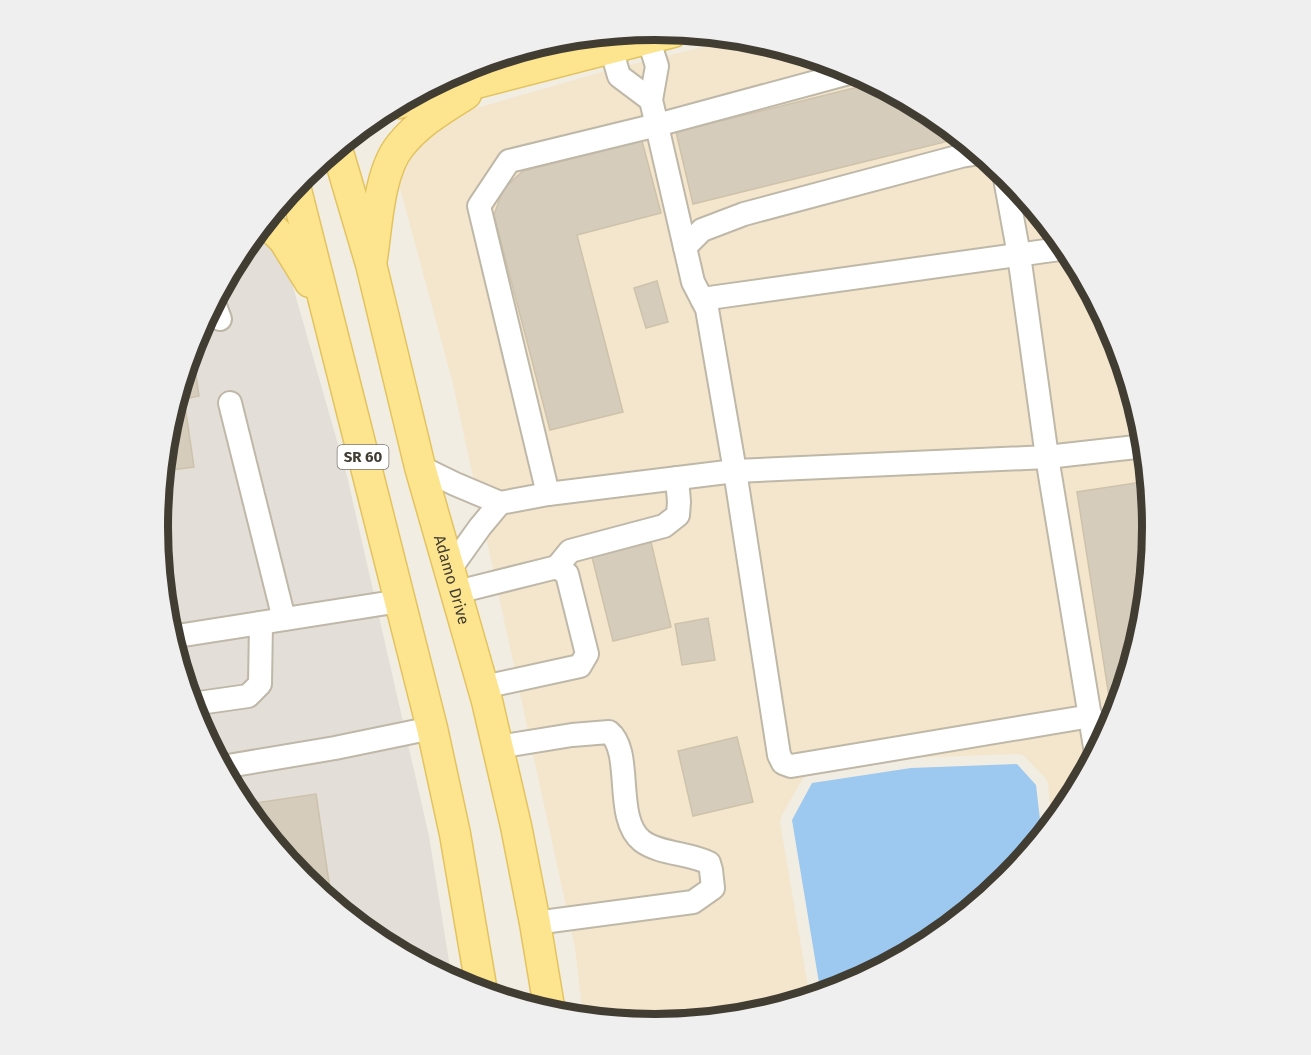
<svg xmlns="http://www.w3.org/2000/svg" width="1311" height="1055" font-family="'Fira Sans',sans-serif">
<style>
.commercial{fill:#f4e6cc}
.industrial{fill:#e3ded7}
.water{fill:#9dc8ef}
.building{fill:#d5ccbb;stroke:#cdc2ab;stroke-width:1.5}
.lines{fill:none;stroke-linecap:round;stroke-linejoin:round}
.minor-casing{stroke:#bfb8a8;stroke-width:26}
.major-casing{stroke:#e2c35f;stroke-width:33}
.minor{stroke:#fff;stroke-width:22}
.major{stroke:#fde58f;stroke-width:30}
.labels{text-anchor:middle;stroke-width:5;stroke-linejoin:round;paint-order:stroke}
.shield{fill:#fff;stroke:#7b7770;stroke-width:1.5}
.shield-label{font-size:15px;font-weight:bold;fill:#423d33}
.street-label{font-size:16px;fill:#423d33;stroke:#fff}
.rim{fill:none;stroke:#423d33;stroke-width:8}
</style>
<rect width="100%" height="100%" fill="#f1ede2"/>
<!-- commercial -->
<polygon class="commercial" points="740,38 753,40 846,68 932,114 1008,176 1069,251 1115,337 1144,431 1153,528 1143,625 1115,718 1069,804 1052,825 1048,783 1045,778 1023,755 1017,754 911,758 807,775 802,780 782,815 780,822 810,998 752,1016 655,1025 583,1018 575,948 452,380 398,181 411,153 459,113 609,70"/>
<!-- industrial -->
<polygon class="industrial" points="258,232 273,247 289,273 347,476 429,836 452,980 379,941 303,879 242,804 196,718 168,624 158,527 168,430 196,337 242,251"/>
<!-- water -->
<polygon class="water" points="1017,764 1036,785 1042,837 1007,880 932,941 846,987 821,995 792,820 812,783 911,768"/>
<!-- building -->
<g class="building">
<polygon points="874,83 932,114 961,138 693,204 676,132"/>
<polygon points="642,141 661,213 577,235 623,412 550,430 494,215 503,189 523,171"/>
<polygon points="657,281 668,322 646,328 634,288"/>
<polygon points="192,348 199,396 184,399 194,467 164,471 168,430"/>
<polygon points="1148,481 1153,528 1143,625 1113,722 1077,492"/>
<polygon points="651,542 671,627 613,641 592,557"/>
<polygon points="708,618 715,660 682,665 675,624"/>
<polygon points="737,737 753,802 693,816 678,751"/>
<polygon points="316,794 330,889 318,891 303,879 243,805"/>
</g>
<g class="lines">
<defs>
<g id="minor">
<polyline points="611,48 619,76 651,100"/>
<polyline points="1004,173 1019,255 1047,457 735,471 779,755 783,763 791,766 1091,716"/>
<polyline points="685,247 702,230 744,214 961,156 980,153"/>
<polyline points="702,299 1067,248"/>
<polyline points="214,303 220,319"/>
<polyline points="230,403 284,619"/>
<polyline points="420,467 455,484 500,503 548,494 479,206 509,161 657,125 853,72"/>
<polyline points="548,494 735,471 707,309 693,282 651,100 657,66 648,38"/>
<polyline points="557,567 570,551 664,526 678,515 679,502 677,478"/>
<polyline points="450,569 480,527 500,503"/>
<polyline points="457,592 557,567 567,574 587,654 580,666 484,687"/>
<polyline points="171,637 400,601"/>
<polyline points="192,704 248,696 260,684 261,623"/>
<path d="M498,747l74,-12 37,-3c25,20 4,86 33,109 17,13 48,12 67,22l2,7 2,18 -20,14 -158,21"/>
<polyline points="1096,753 1047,457 1145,446"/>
<polyline points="222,767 335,748 432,728"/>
</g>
<g id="major">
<polyline points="399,103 673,32"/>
<path id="s1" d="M337,149l34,115 49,203 67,234 29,125 19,97 15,90"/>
<polyline points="295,186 432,728 455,834 482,992"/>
<polyline points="266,222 284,240 310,282"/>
<path d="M372,258c5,-33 7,-86 28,-112 17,-22 42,-37 66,-52"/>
</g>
</defs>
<!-- minor casing -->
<use href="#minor" class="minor-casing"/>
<!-- major casing -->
<use href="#major" class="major-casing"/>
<!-- minor -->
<use href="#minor" class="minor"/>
<!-- major -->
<use href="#major" class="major"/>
</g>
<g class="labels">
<!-- shield labels -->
<rect class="shield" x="337.5" y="445" width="51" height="24" rx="4.5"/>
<g class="shield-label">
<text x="363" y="462">SR 60</text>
</g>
<!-- street labels -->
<g class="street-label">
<text dy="6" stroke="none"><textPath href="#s1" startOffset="446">Adamo Drive</textPath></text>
</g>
</g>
<!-- crop -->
<path d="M0 0H1311V1055H0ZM168 527a487 487 0 1 1 974 0a487 487 0 1 1-974 0Z" fill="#f0efef" fill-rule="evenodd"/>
<path class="rim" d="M168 527a487 487 0 1 1 974 0a487 487 0 1 1-974 0Z"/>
</svg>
